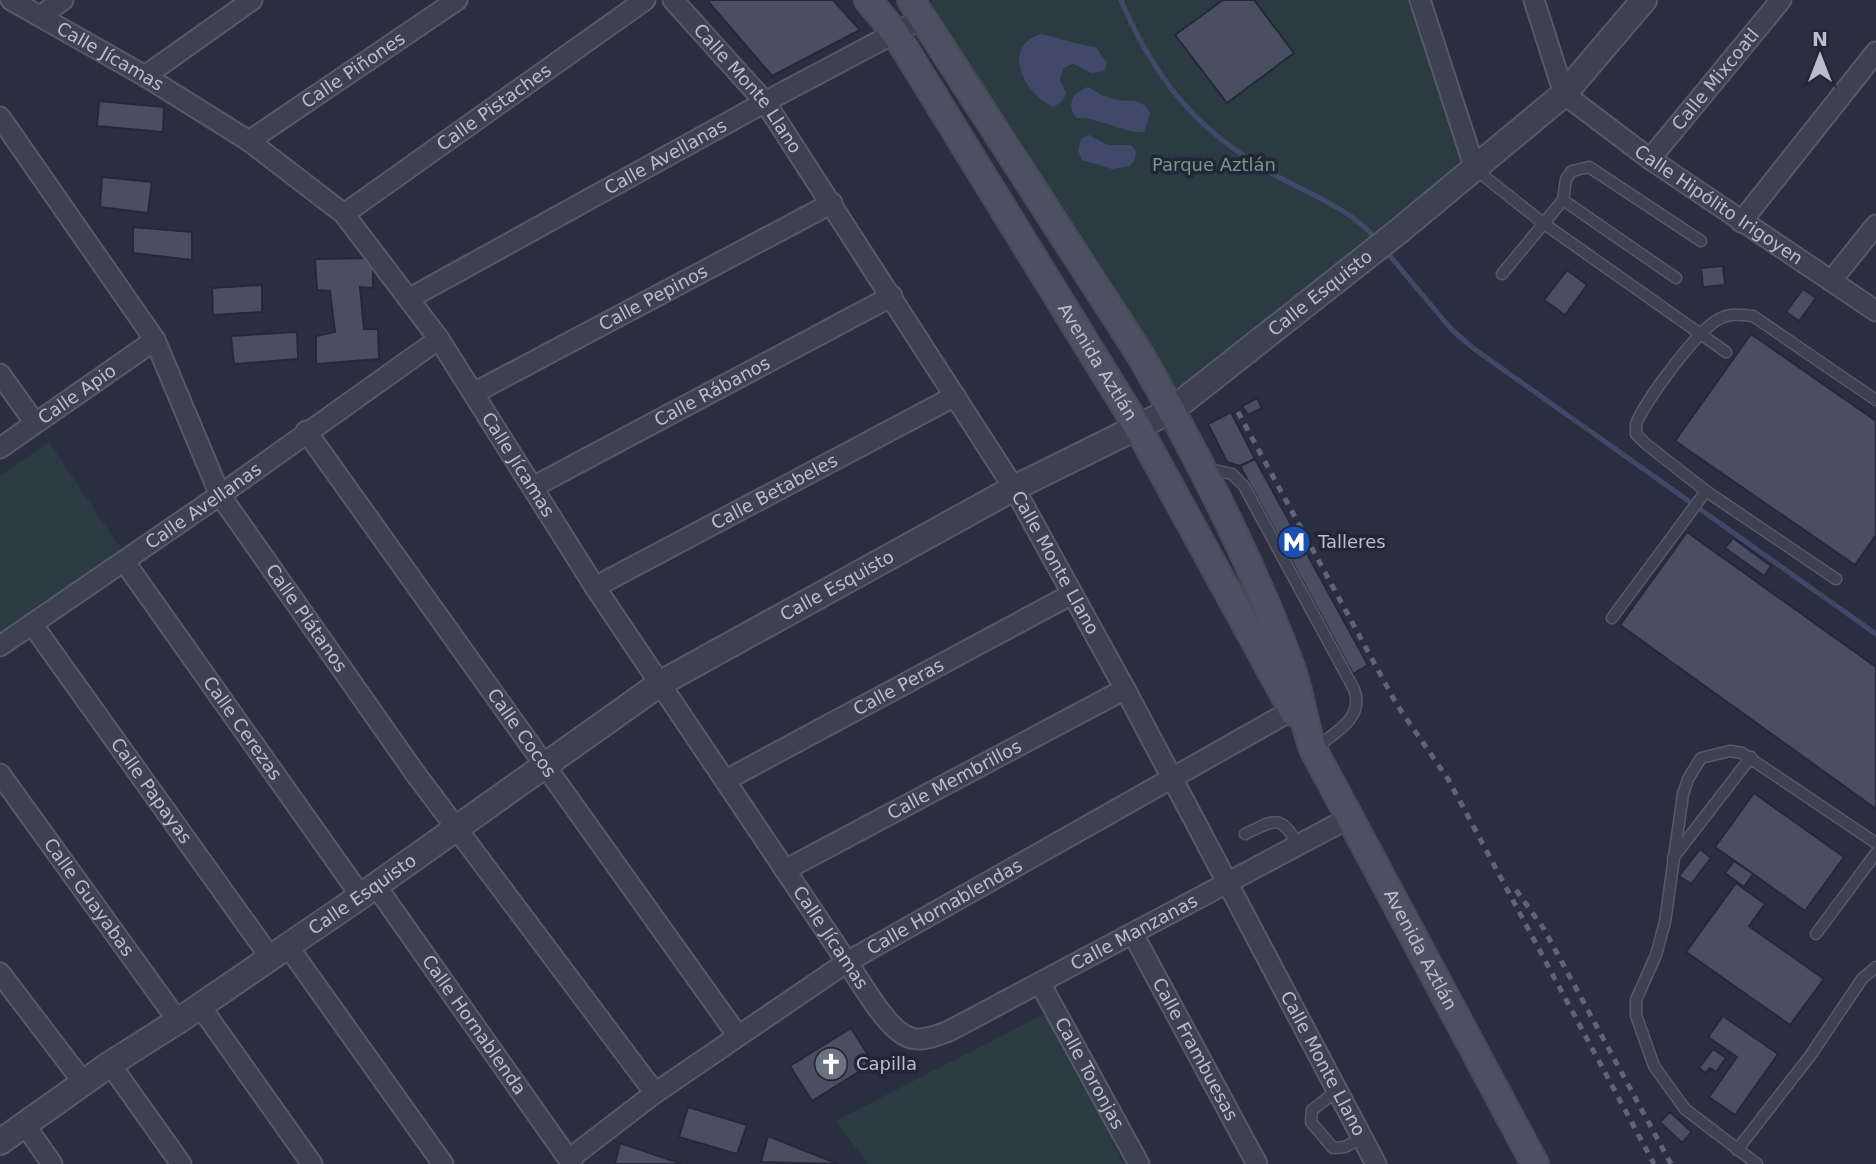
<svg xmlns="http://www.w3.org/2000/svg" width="1876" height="1164" font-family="'DejaVu Sans',sans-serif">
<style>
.green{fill:#2c3a42}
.water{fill:#424968}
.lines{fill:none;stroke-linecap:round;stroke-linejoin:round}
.stream{stroke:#424968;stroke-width:5}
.building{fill:#4a4e62;stroke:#252838;stroke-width:2}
.service-casing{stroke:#565968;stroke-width:13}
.minor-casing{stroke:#565968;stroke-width:23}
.tertiary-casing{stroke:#565968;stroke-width:28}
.secondary-casing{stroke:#484a5a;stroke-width:30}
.service{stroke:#3e4151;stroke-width:10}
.minor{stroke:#3e4151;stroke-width:19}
.tertiary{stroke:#3e4151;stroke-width:24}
.secondary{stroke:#4d5063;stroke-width:26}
.rail{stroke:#616477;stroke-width:5;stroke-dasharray:7 7;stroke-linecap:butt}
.labels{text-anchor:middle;stroke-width:7;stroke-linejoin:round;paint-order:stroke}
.street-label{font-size:18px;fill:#bbbdcb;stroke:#232636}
.park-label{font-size:18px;fill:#759986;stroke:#232636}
.poi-label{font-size:18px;fill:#bbbdcb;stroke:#232636;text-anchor:start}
</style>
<rect width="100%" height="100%" fill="#2a2e41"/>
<!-- green -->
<g class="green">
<polygon points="932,0 1421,0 1475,169 1172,410 925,17"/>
<polygon points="49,442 121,549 0,634 0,476"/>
<polygon points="1054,1009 1123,1164 869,1164 835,1121"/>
</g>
<!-- water -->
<g class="water">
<path d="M1040,34c20,3 34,11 56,13l11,16 -2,8 -13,2 -19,-9 -10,4 -3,12 6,13 -4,8 -8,6c-29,-12 -54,-59 -14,-73z"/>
<path d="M1088,87c7,4 14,9 22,11 17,6 31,-3 40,15l-6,19c-23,1 -44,-15 -68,-14 -10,-15 -3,-26 12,-31z"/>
<polygon points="1089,135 1108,145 1131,145 1136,151 1135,160 1130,166 1112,169 1082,160 1078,150 1081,139"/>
</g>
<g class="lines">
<!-- stream -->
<g class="stream">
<path d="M1121,0c34,80 76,131 152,174 36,20 77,34 104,66"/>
<polyline points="1385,250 1451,329 1473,348 1876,634"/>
</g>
</g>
<!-- building -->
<g class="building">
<polygon points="707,0 833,0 860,30 772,76"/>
<polygon points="1223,0 1254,0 1294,53 1227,103 1175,35"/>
<polygon points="99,101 164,107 163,132 97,126"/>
<polygon points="102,177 152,182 148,213 100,207"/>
<polygon points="133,227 192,232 192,260 133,253"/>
<polygon points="373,258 373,288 360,287 364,329 378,329 379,359 316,364 316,336 335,332 330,291 317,290 315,259"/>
<polygon points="1723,266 1725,285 1703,287 1701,268"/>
<polygon points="1567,270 1587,285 1565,315 1544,300"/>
<polygon points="262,285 262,312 213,315 212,288"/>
<polygon points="1803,289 1816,298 1799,321 1786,312"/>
<polygon points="297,332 298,359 234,364 231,336"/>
<polygon points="1751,334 1876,421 1876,535 1855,565 1675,441"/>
<polygon points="1257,398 1262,408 1248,415 1242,406"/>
<polygon points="1231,412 1255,459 1240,466 1227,462 1208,424"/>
<polygon points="1255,459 1368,665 1353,674 1240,466"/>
<polygon points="1687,532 1876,667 1876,809 1620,625"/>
<polygon points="1733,538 1771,566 1764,576 1725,548"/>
<polygon points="1754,793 1844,857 1805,911 1715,847"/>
<polygon points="1700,849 1711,858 1691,884 1679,876"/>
<polygon points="1734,861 1753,874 1744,887 1725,873"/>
<polygon points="1736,883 1765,904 1749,926 1824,979 1790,1025 1686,952"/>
<polygon points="1723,1016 1778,1054 1735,1115 1709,1097 1737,1057 1708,1037"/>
<polygon points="851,1028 873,1063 812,1101 790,1066"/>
<polygon points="1713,1049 1726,1058 1716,1072 1710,1068 1705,1073 1699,1068"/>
<polygon points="688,1107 747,1125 737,1154 679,1137"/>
<polygon points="1670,1112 1692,1132 1682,1143 1660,1122"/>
<polygon points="768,1136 838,1164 761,1162"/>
<polygon points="620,1143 682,1164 615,1164"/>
</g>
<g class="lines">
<defs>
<g id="service">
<polyline points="1475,169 1543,223 1726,352"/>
<polyline points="1563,200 1566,179 1572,171 1589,167 1701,241"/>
<polyline points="1502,274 1563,200 1676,278"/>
<path d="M1205,468l27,6 12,12 110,203c11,30 -20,44 -40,60"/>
<path d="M1836,579l-130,-88 -60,-47 -10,-10v-10c9,-23 63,-97 85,-106 10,-5 22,-3 32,-2l123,84"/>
<polyline points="1612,618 1706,491"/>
<path d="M1245,834c32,-15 35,-20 54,12"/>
<polyline points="1673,858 1751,757"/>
<polyline points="1816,934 1876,853"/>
<polyline points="1338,1090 1312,1110 1311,1122 1333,1148 1345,1147 1361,1138"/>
<polyline points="1737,1150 1810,1056 1862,979 1876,967"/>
<polyline points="1757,1164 1685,1109 1654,1066 1636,1015 1636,1000 1656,955 1665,922 1683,794 1688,779 1701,758 1730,751 1742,753 1876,843"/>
</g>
<g id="minor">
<path id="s1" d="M11,0l134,76 104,65 95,73 95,125 156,248 252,375c14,20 38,64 59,74 13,7 30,0 43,-5l400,-213"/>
<path id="s2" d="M673,0l92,102 249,386 111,201 251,475"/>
<polyline points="1420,0 1475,169"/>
<path id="s3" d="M1534,0l30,94 86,65 226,152"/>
<polyline points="40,16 63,0"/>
<polyline points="145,76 252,0"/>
<path id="s4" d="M0,117l155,223 65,155 195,278 240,320"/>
<path id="s5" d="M249,141l208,-141"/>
<path id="s6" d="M1650,159l131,-159"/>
<path id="s7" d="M344,214l301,-214"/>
<polyline points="1741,222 1876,52"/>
<polyline points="1831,281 1876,225"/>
<path id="s8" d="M410,298l355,-196 160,-85"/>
<polyline points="0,374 35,423"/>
<path id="s9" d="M474,393l358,-190"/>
<path id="s10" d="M306,431l432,605"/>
<path id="s11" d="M0,448l155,-108"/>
<path id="s12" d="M533,487l359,-191"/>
<path id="s13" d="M124,561l237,335"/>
<path id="s14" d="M595,587l360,-191"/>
<path id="s15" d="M32,624l238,333"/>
<path id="s16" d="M0,646l220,-151 219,-156"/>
<path id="s17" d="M0,774l178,247"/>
<path id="s18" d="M726,780l346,-186"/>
<path id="s19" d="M785,870l340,-181"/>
<path id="s20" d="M376,886l196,278"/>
<path id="s21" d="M1133,934l124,230"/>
<polyline points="287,945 443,1164"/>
<polyline points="0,973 83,1082"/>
<path id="s22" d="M1040,983l99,181"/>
<polyline points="200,1006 312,1164"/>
<polyline points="110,1064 181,1164"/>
<polyline points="25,1125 52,1164"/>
<path id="s23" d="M569,1159l86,-66 192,-131 456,-258"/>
</g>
<g id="tertiary">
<path id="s24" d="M0,1142l110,-78 68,-43 183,-125 300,-213 353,-195 158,-78 227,-179 165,-137 80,-94"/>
</g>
<g id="secondary">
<path id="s25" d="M868,0l27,33 242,393 157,287"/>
<path id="s26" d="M911,0l230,356c57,100 110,203 150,311 10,27 12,55 22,82l222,415"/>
</g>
</defs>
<!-- service casing -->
<use href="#service" class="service-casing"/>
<!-- minor casing -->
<use href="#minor" class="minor-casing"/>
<!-- tertiary casing -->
<use href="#tertiary" class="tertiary-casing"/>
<!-- secondary casing -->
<use href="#secondary" class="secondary-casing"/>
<!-- service -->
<use href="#service" class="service"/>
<!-- minor -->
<use href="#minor" class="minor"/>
<!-- tertiary -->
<use href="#tertiary" class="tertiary"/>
<!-- secondary -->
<use href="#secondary" class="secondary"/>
<!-- rail -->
<g class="rail">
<polyline points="1238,412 1397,705 1448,779 1654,1164"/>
<polyline points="1516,890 1544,929 1671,1164"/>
</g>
</g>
<!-- icons -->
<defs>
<symbol id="metro-disc" viewBox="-11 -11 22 22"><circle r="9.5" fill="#1a4fb4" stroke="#232636"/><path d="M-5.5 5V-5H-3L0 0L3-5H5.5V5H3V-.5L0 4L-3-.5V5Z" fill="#fff"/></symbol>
<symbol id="church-disc" viewBox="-11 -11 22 22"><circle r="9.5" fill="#6b7280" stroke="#232636"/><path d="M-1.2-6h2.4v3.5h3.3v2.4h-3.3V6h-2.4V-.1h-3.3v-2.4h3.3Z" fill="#fff"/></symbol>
</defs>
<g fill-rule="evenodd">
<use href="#metro-disc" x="1275" y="523" width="38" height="38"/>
<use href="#church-disc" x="812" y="1045" width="38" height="38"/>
</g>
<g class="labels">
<!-- street labels -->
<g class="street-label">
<text dy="6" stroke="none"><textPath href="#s1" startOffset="114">Calle Jícamas</textPath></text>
<text dy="6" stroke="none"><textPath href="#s5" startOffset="126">Calle Piñones</textPath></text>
<text dy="6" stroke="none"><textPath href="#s6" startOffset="103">Calle Mixcoatl</textPath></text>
<text dy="6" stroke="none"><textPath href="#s2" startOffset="116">Calle Monte Llano</textPath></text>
<text dy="6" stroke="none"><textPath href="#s7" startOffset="184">Calle Pistaches</textPath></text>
<text dy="6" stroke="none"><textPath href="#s8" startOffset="292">Calle Avellanas</textPath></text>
<text dy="6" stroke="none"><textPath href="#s3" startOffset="289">Calle Hipólito Irigoyen</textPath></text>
<text dy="6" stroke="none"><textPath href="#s24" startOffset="1573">Calle Esquisto</textPath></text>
<text dy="6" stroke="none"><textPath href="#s9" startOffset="203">Calle Pepinos</textPath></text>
<text dy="6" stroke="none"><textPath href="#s25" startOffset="429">Avenida Aztlán</textPath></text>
<text dy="6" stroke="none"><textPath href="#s12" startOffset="203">Calle Rábanos</textPath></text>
<text dy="6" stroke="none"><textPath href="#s11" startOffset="94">Calle Apio</textPath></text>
<text dy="6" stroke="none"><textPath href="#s1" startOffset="702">Calle Jícamas</textPath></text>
<text dy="6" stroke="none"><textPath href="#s14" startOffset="203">Calle Betabeles</textPath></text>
<text dy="6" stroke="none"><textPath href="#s16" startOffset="247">Calle Avellanas</textPath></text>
<text dy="6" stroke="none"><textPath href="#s2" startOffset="682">Calle Monte Llano</textPath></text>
<text dy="6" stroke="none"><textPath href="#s24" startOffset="1006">Calle Esquisto</textPath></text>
<text dy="6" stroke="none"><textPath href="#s4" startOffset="590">Calle Plátanos</textPath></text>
<text dy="6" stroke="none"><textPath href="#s18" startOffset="196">Calle Peras</textPath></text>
<text dy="6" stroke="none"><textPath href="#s13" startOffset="205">Calle Cerezas</textPath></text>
<text dy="6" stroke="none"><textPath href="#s10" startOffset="371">Calle Cocos</textPath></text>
<text dy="6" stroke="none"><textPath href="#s19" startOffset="192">Calle Membrillos</textPath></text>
<text dy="6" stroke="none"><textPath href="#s15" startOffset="205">Calle Papayas</textPath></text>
<text dy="6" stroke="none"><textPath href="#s24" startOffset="439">Calle Esquisto</textPath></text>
<text dy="6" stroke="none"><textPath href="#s17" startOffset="152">Calle Guayabas</textPath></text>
<text dy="6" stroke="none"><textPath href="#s23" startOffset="453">Calle Hornablendas</textPath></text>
<text dy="6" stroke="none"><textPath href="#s1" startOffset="1648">Calle Manzanas</textPath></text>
<text dy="6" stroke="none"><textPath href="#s1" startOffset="1269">Calle Jícamas</textPath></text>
<text dy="6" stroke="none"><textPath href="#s26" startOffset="1082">Avenida Aztlán</textPath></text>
<text dy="6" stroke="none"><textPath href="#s20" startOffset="170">Calle Hornablenda</textPath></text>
<text dy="6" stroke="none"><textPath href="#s21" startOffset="131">Calle Frambuesas</textPath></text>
<text dy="6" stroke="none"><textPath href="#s2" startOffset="1250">Calle Monte Llano</textPath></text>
<text dy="6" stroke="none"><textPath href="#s22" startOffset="103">Calle Toronjas</textPath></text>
</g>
<!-- park labels -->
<g class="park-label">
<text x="1214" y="171">Parque Aztlán</text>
</g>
<!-- poi labels -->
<g class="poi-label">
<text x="1318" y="548">Talleres</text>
<text x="856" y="1070">Capilla</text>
</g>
</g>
<!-- north arrow -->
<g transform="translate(1820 56)" stroke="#232636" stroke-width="5" paint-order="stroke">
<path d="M0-5L12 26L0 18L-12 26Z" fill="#bbbdcb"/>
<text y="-10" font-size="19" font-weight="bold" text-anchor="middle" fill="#bbbdcb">N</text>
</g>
</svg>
